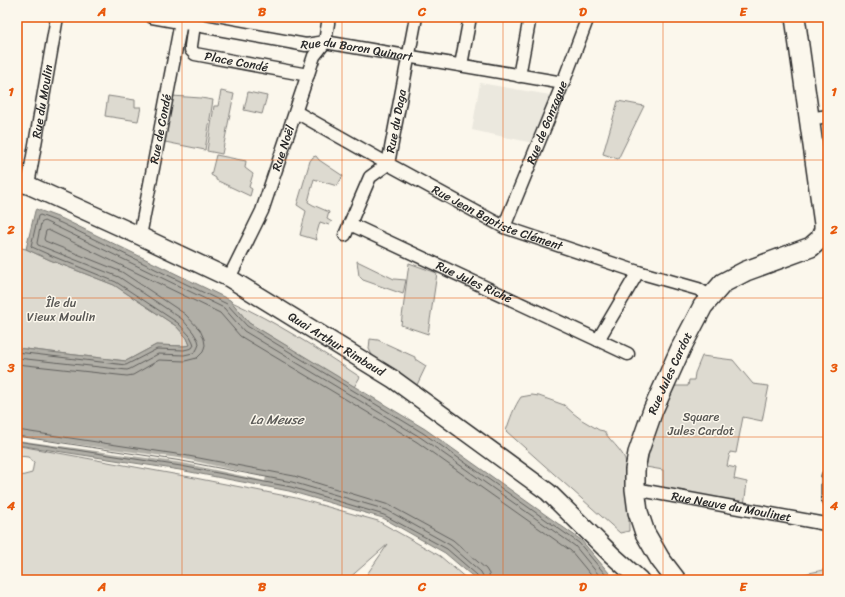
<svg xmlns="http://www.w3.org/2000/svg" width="845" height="597" font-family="Sriracha,sans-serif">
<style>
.built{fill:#ebe8de}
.green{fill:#dddad0;stroke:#84827e}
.water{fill:#b1afa7;stroke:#7b7a75}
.pier{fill:#fbf7ec}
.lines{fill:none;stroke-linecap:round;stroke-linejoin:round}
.shore{stroke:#61605d;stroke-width:1}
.minor-casing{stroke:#2b2b2b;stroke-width:15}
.secondary-casing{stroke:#2b2b2b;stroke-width:20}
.primary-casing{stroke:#2b2b2b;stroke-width:22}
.minor{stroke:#fbf7ec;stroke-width:12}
.secondary{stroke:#fbf7ec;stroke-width:17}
.primary{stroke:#fbf7ec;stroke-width:19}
.grid{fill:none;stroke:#e8590c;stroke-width:1;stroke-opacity:0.55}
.labels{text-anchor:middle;stroke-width:3;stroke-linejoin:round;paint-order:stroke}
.street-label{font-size:12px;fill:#2b2b2b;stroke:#fbf7ec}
.park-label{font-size:12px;fill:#585754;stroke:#fbf7ec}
.water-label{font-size:13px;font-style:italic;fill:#5a5956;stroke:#fbf7ec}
.neatline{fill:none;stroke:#e8590c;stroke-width:1.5}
.grid-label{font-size:13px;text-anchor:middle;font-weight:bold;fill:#e8590c}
</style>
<rect width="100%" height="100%" fill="#fbf7ec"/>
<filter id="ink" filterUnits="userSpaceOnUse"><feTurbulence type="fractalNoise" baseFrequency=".025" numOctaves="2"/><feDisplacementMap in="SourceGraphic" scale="8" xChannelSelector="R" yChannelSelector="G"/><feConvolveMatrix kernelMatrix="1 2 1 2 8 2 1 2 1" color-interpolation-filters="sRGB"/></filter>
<g filter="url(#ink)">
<!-- built -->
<polygon class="built" points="480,83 550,95 552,99 533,143 472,130"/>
<!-- green -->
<g class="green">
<polygon points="221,91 234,94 222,154 207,151 214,106 218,106"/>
<polygon points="248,92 267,96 262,114 244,110"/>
<polygon points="108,96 135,100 135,107 141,107 138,121 105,116"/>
<polygon points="172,96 201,98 213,100 205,150 165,142"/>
<polygon points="618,101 644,106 618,159 603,154"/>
<polygon points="216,155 246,161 245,168 253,174 249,187 252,189 250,196 216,180 216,178 211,175"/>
<polygon points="316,156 319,160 343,176 337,186 314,179 308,202 313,205 329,212 327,219 332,222 329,225 320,222 316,236 317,240 300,235 306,211 297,205 310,161 313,157"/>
<polygon points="17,247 26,249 50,260 114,285 176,326 187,338 190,345 184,346 156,345 126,361 17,348"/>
<polygon points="357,261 394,279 406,280 403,294 363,280 359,276"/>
<polygon points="409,263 437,273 428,334 401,325"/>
<path d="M230,301c46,21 88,48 130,76l-6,10 -105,-64z"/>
<polygon points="370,339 378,340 415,357 415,359 426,366 416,387 373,357 369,349"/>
<polygon points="702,356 733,360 753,384 769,386 762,421 743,417 736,453 730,452 727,466 736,468 734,479 747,482 744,506 663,490 663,470 646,467 652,439 663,412 675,386 688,386 689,380 694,380 695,373"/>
<path d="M532,395l7,1 25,9 9,8 9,7 17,10 5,1c6,10 16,17 21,28 2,6 2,15 2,22 1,17 2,33 2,50l-9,2 -114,-102c4,-12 8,-24 15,-34z"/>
<polygon points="20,446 190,477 296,498 378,521 440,556 468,580 363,580 388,544 347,580 17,580 17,477 32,473 34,462 28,457 19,456"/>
<polygon points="828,569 828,580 795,580 795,576"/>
</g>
<!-- water -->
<polygon class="water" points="36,209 63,219 230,300 249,323 425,429 581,540 615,580 477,580 445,553 383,518 289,491 180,470 17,445 17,348 126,361 156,345 184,346 190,345 187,338 176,326 114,285 50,260 26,249 35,211"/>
<!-- pier -->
<polygon class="pier" points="17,436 185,459 266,477 265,481 183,463 17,440"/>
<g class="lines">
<!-- shore -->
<g class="shore">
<polyline points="17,352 126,365 157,349 184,350 192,348 194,345 193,342 190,336 178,323 116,282 52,256 32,247 31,246 38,216 40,215 61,223 227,304 247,326 423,433 579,543 610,580"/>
<polyline points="17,358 127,370 130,369 158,354 184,355 193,353 196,351 198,347 199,344 198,340 193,332 182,319 119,277 38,245 37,243 41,223 44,221 59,228 224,308 244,331 420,437 575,546 603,580"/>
<polyline points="17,364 127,376 133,375 159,360 185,361 197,358 203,352 205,345 204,339 200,330 185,314 122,272 45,241 44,239 46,231 48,230 220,313 240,336 417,442 571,551 595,580"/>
<polyline points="17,430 183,455 294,476 389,505 453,540 486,569 489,574 490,580"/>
<polyline points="17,436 182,461 292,482 387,510 450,545 481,572 483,576 484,580"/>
<polyline points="17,441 181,466 291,487 384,515 447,549 477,575 479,580"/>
</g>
<defs>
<g id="minor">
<path id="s1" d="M152,17l154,28 19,-3 238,41"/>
<path id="s2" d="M194,25l-3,21v4l4,4 113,21"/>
<polyline points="461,65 470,17"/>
<polyline points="519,76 530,17"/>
<path id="s3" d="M296,112l92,52 116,63 134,45 60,17 13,8"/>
<polyline points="809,119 828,116"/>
<path id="s4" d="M28,185l29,-168"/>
<path id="s5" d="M350,224l278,130"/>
<path id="s6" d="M504,227l59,-144 25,-66"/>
<path id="s7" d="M345,235l25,-58 18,-13 28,-147"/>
<path id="s8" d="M140,236l41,-214"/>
<path id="s9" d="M229,278l33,-67 52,-155 11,-14 4,-25"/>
<polyline points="598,340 638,272"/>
<polyline points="828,476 828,500"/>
<path id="s10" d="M635,489l191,35 2,-1"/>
</g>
<g id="secondary">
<path id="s11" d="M17,182l11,3 112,51 89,42 164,101 155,113 64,63 28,25"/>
</g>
<g id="primary">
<path id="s12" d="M676,580l-16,-21 -15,-26 -7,-21 -3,-23v-19l3,-17 15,-43 28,-62 22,-42 20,-23 23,-12 65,-24 9,-8 4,-9v-6l-29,-207"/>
</g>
</defs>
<!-- minor casing -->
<use href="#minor" class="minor-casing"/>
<!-- secondary casing -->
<use href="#secondary" class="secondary-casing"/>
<!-- primary casing -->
<use href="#primary" class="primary-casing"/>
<!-- minor -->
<use href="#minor" class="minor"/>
<!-- secondary -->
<use href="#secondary" class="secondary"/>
<!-- primary -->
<use href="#primary" class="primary"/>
</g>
</g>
<!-- grid -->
<path class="grid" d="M182,17v563M342,17v563M503,17v563M663,17v563M17,160h811M17,298h811M17,437h811"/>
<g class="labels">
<!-- street labels -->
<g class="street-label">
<text dy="4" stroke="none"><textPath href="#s1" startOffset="208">Rue du Baron Quinart</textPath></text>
<text dy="4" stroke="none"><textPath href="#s2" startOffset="73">Place Condé</textPath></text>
<text dy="4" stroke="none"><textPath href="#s4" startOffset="85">Rue du Moulin</textPath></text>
<text dy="4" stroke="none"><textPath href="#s7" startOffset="129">Rue du Daga</textPath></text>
<text dy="4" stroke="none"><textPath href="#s6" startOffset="113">Rue de Gonzague</textPath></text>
<text dy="4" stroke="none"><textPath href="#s8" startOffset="109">Rue de Condé</textPath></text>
<text dy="4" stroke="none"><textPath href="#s9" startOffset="141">Rue Noël</textPath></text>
<text dy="4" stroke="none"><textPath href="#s3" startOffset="228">Rue Jean Baptiste Clément</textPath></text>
<text dy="4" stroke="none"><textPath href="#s5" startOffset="137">Rue Jules Riché</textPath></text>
<text dy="4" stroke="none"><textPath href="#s11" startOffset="359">Quai Arthur Rimbaud</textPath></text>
<text dy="4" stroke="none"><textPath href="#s12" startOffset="224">Rue Jules Cardot</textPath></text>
<text dy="4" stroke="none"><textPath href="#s10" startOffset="98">Rue Neuve du Moulinet</textPath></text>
</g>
<!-- park labels -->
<g class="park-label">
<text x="61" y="307">Île du<tspan x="61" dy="14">Vieux Moulin</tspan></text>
<text x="701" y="421">Square<tspan x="701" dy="14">Jules Cardot</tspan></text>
</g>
<!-- water labels -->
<g class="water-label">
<text x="277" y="424">La Meuse</text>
</g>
</g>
<!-- margin -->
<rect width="845" height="597" fill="none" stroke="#fbf7ec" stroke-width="44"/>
<rect x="22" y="22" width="801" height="553" class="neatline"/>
<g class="grid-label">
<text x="102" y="16">A</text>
<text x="262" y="16">B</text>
<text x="422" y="16">C</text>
<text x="583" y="16">D</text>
<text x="743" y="16">E</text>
<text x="11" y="96">1</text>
<text x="834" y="96">1</text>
<text x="11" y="234">2</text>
<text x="834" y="234">2</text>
<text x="11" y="372">3</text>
<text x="834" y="372">3</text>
<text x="11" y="510">4</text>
<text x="834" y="510">4</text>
<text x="102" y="591">A</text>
<text x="262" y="591">B</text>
<text x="422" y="591">C</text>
<text x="583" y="591">D</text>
<text x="743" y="591">E</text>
</g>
</svg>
